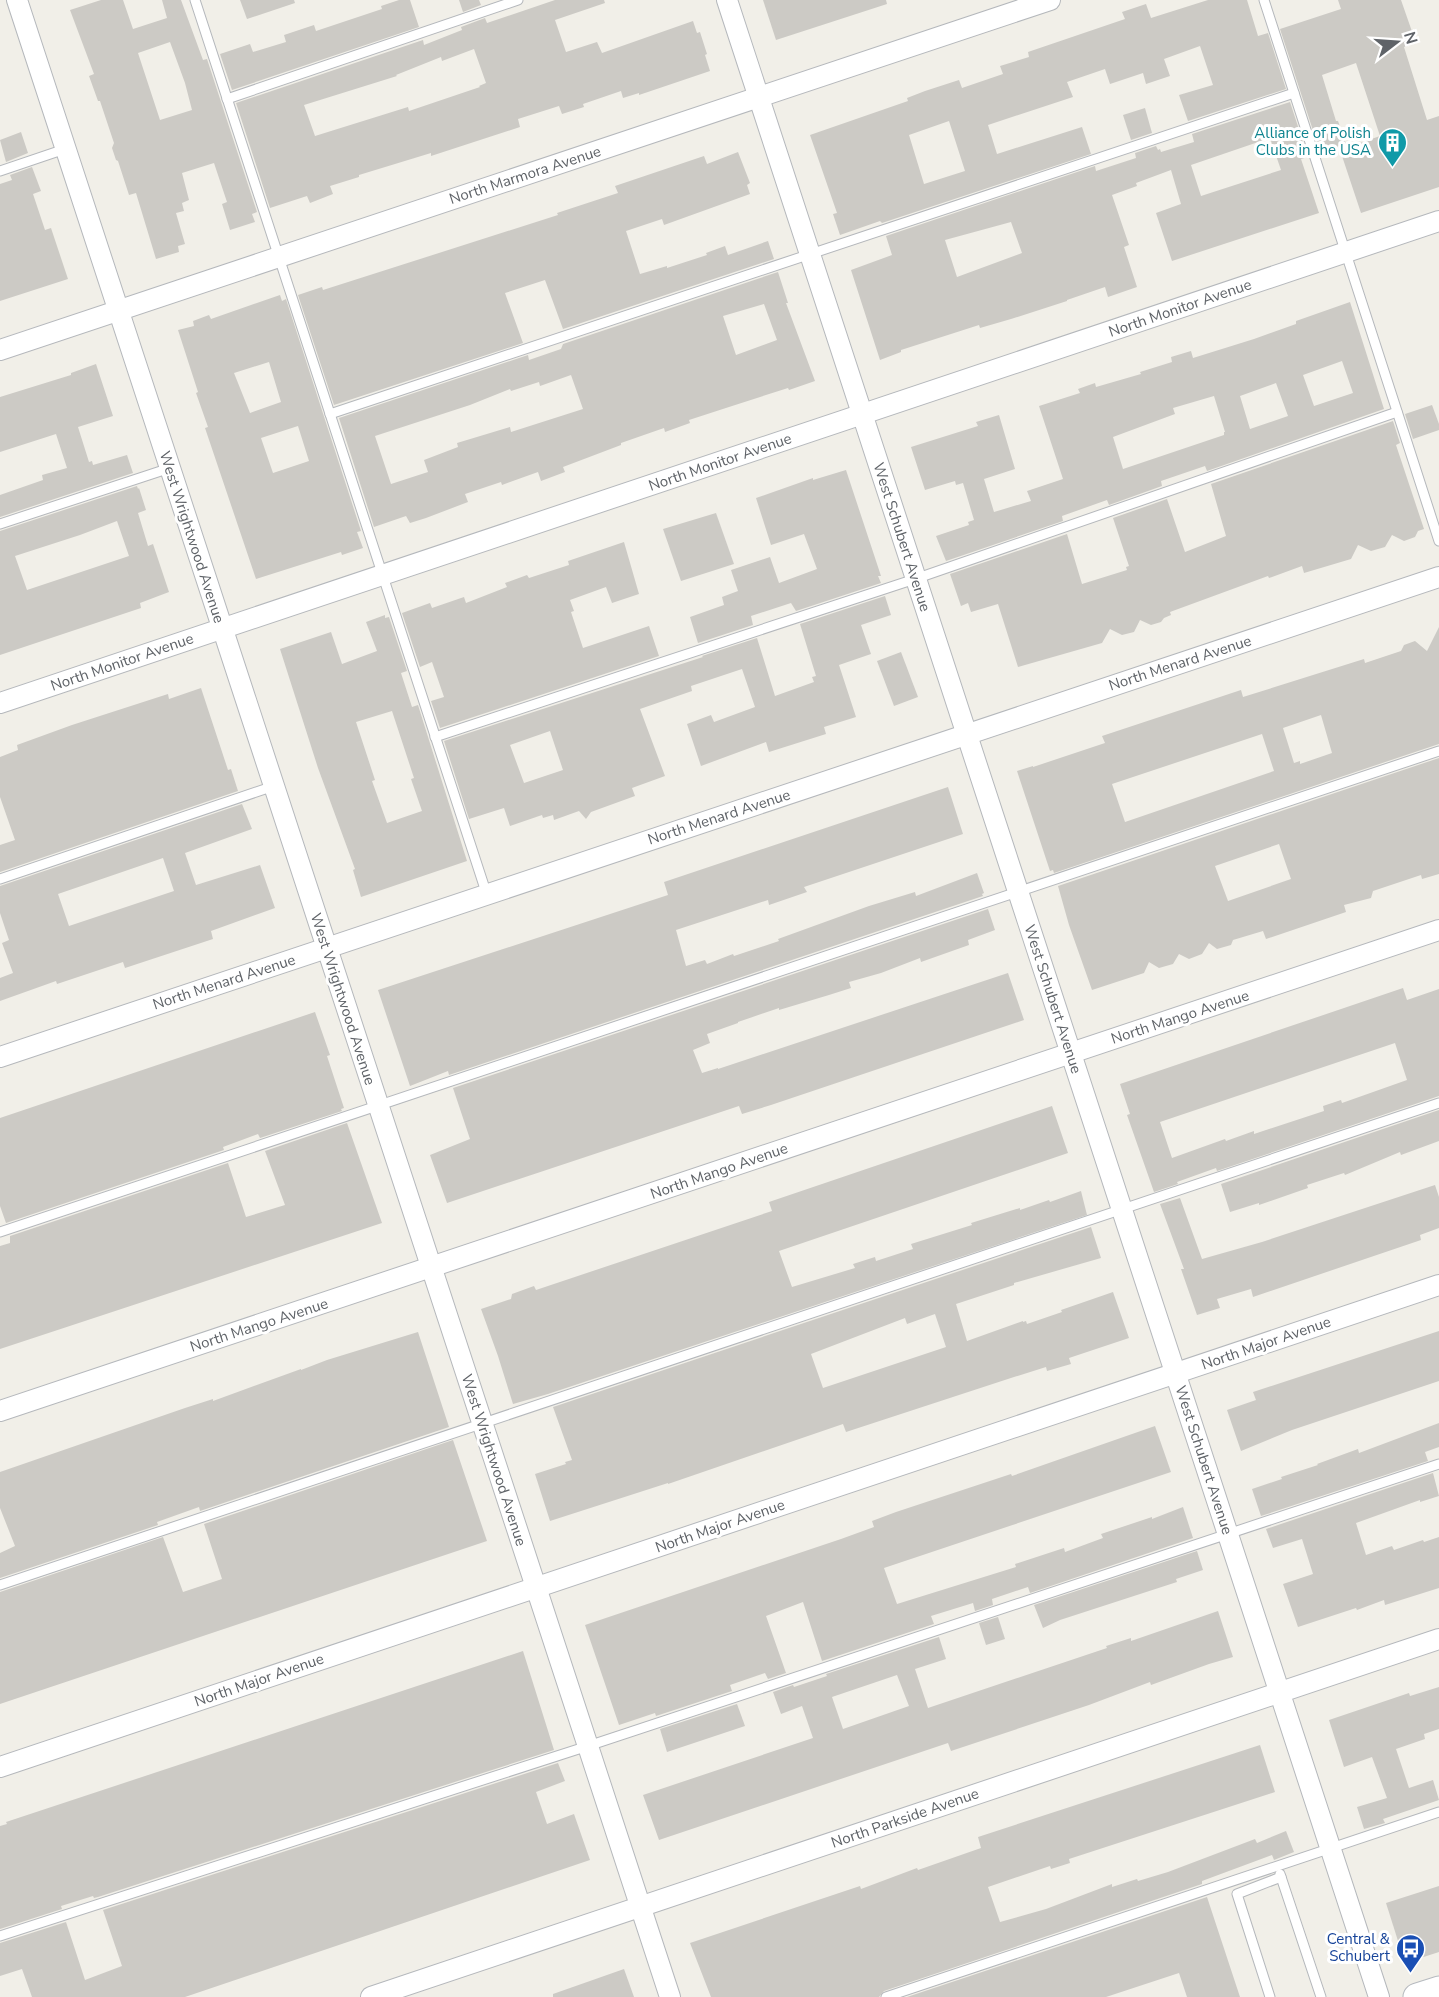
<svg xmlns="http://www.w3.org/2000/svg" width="1439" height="1997" font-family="'Nunito Sans',sans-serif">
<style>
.building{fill:#cccac5;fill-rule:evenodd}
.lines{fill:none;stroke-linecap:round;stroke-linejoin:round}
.lane-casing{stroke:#b5b8bc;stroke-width:11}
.street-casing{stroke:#b5b8bc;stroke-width:22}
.secondary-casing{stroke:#b6babf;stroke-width:29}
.lane{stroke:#fff;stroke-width:9}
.street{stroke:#fff;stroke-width:20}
.secondary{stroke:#fff;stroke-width:27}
.labels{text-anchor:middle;stroke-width:6;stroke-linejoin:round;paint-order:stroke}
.culture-label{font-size:15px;fill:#0d838f;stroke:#fff;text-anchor:end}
.street-label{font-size:15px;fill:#5f6368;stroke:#fff}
.transit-label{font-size:15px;fill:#164399;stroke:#fff;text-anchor:end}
</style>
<rect width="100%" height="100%" fill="#f1efe8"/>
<!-- building -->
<g class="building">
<path d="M101,0h22l10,29 34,-11 -5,-18h19l22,60 4,-1 50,153 -5,2 3,8 -25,8 -8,-26 5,-2 -13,-39 -32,10 7,27 -7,3 2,8 -8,2 9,31 -7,2 1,6 -23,7 -20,-66 -7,2 -11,-34 -2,-1 -4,-12 2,-5 -14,-42h-2l-9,-25 5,-2 -24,-64zM170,42l15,41 7,27 -32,10 -22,-67z"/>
<polygon points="240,0 294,0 295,3 247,19"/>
<polygon points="399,0 410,0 419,27 232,90 220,54 250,44 253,52 286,42 284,35 314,25 316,31 382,9 381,6"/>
<polygon points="459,0 479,0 481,5 463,12"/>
<path d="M555,0h49l1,3 -50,17 11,32 31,-10 5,11 91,-32 4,12 3,-1 7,22 -2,1 5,16 -71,24v-2l-16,5 -2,-7 -38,13 1,3 -22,7 -3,-8 -41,13 2,8 -89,29v-3l-72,22v2l-29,9 3,8 -23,9 -3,-7 -37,12 -34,-105 187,-63 1,5 38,-15 -1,-3 24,-9 2,5zM474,49l12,34 -7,3 1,1 -71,24 -1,-4 -93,29 -11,-31 93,-29 -1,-1 45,-18 1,4z"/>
<polygon points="763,0 886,0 887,4 776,40"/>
<path d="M1208,0h39l11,36 10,-3 18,56 -98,32 -9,-26 34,-10 -13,-39 -36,13 6,17 -24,8 -3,-11 -33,11 -5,-15 -38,13 6,15 -85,28 9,29 85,-27 9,27 -209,69 -2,-2 -40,14 -7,-21 4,-1 -27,-78 98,-34 -1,-3 18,-7 34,-11 3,8 41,-14 -3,-8 29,-9 -1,-5 97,-33 -3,-7 24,-8 5,14zM949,121l16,50 -41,13 -15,-49z"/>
<polygon points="1338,0 1401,0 1416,43 1404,47 1421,101 1427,120 1439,116 1439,187 1361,213 1340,150 1380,136 1356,63 1322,75 1336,121 1338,121 1346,144 1320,152 1280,29 1341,9"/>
<path d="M1290,102l18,55 -7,2 18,54 -147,48 -16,-48 25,-9 -10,-34 -35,13 1,3 -25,9 17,50 -5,2 13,40 -29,10 -3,-10 -38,13v1l-56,18 -31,9 -1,-3 -28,9 -50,16v2l-21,8 -29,-90 41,-15 -6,-19 209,-70 1,5 40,-13 -1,-5 21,-7 2,4 2,-1 1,3 33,-10 -2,-8zM1270,138l11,32 -80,26 -10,-31zM1011,222l11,31 -65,24 -12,-37z"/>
<polygon points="1145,108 1152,133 1131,140 1123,115"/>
<polygon points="21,132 28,153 6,162 0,140"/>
<polygon points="738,152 750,183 747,185 750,194 664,225 662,219 626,231 640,274 667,266 667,268 707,255 706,253 725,246 728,255 768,241 774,259 563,329 545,280 505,293 523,343 334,405 298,295 322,287 323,290 558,215 557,213 618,193 615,186 704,156 707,164"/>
<polygon points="32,167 41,191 33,194 45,230 51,228 68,279 0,301 0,184 12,180 10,175"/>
<path d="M778,272l10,31h-2l29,78 -26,9 -1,-2 -59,19 -40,13 1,3 -25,9 -1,-4 -43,15v2l-58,22 2,5 -24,9 -3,-9 -36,13 -1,-3 -36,12 3,8 -42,16 -16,5 -4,-7 -32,11 -35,-109 189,-63 1,5 32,-11 2,-5zM764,304l13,36 -41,15 -13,-39zM571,375l12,34 -72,23 -1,-5 -53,16 1,4 -34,13 4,12 -37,12 -16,-48 95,-31 40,-16 1,2 28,-9 1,4z"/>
<path d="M280,295l2,6 4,-2 75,232 -4,1 6,16 -21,7 -1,-3 -85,27 -51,-151 3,-1 -12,-34 2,-1 -20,-62 16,-4 -1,-5 16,-6 2,4zM269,362l12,40 -31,11 -16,-40zM298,426l11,35 -36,12 -12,-35z"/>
<path d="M1350,302l34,107 -177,62 -2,-5 -44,15 1,5 -53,19 -2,-5 -45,16 1,5 -117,40 -10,-25 33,-11 -1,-3 6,-2 -11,-37 -7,2 -1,-4 -30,9 -14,-43 67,-21 -2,-4 23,-7 16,54 -31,10 10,33 37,-11 -4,-10 36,-12 -24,-73 41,-13 -2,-4 17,-6 1,4 45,-13 -1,-2 32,-10 -1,-5 20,-6 2,7 61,-19 42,-15v-3zM1342,361l11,32 -39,13 -11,-31zM1276,383l12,33 -38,13 -10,-33zM1214,396l11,36h-1v3l-101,34 -10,-32 62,-23 -2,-6z"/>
<polygon points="96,364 113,416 78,427 89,462 92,461 93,465 127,455 133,473 0,517 0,495 43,480 42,475 67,468 56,434 0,452 0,397 71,375 71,373"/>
<polygon points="1432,405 1439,424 1439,430 1413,439 1405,414"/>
<polygon points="1393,421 1400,443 1396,445 1424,529 1418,531 1415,537 1404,541 1392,535 1385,547 1371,551 1358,545 1351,559 1304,573 1302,566 1269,578 1268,576 1170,612 1171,615 1164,618 1161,622 1151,625 1140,620 1134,632 1122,635 1110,629 1102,643 1018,667 998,604 971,612 968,603 961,606 950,574 1067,534 1082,584 1127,570 1126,567 1129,566 1113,518 1167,499 1185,552 1226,536 1211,484"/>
<polygon points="846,470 881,576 878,576 881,583 796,611 791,603 751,616 753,625 698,643 690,617 724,605 722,597 738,591 731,570 770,557 779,583 817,569 804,534 771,545 756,498 813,478 813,480"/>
<path d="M137,486l1,3 1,-1 7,22 -8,3 10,33 5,-2 16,48 -29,11 1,5 -141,47v-124zM117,521l12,35 -102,34 -12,-34 65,-21z"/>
<polygon points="716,513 734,564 681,581 663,529"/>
<polygon points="624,542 639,594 612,603 606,587 570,600 574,611 571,612 583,648 649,626 659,656 440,728 431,701 444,697 432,662 420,667 402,613 430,603 432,608 464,597 466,603 507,587 505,583 527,575 529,578 569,565 568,561"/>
<path d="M885,596l6,19 -30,10 10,29 -32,11 17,52 -32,10 2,7 -57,18 -3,-10 -65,24 -14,-42 24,-9 3,7 41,-15 -13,-38 -51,17 1,5 -52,18 25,67 -33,12 3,8 -44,16 -5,7 -7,-8 -25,9 -1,-5 -10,3 -1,-3 -32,11 -6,-18 -35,11 -25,-78 259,-84 -1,-1 55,-18 18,58 39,-14 -2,-5 4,-1 -16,-52zM550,731l13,39 -39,13 -14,-38z"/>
<path d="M385,615v3l4,-1 18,54 -6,2 11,34 6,-2 49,156 -106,36 -8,-27 2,-1 -37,-101 -38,-119 51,-17 11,32 35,-13 -11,-29zM392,711l22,67 -3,1 11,32 -35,12 -15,-42 3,-1 -19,-58z"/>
<path d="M1439,627v117l-385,129 -1,-3 -3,1 -33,-100 16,-5v1l72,-24 -3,-7 139,-46 2,7 121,-38 1,4 36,-12 3,-6 11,-4 12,10zM1321,715l11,38 -32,11v-3l-6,2 -11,-35zM1262,734l12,37 -149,51 -13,-38z"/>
<polygon points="901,652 918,697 894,706 877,661"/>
<polygon points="201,688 228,770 231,769 238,791 0,872 0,845 15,840 0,797 0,757 18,750 17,745 72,725 168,694 169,699"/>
<path d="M1439,758v116l-17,5 -1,-4 -48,16 -2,7 -27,7 2,7 -80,27 -3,-8 -30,9 -2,5 -14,4 -8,-6 -7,11 -13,5 -10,-5 -6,10 -14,4 -10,-6 -5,11 -52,17 -23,-65 -11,-39zM1279,844l12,35 -63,22 -13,-35z"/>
<polygon points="948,787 963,834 804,887 807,892 769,905 768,900 676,930 686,966 705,960 707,964 733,954 734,956 779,941 778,939 869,906 915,892 916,896 977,873 984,893 982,894 983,896 449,1075 448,1071 410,1086 378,990 668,895 664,882"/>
<path d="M242,804l10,25 -67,24 11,32 64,-20 15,43 -64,23 2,8 -88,29 -2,-6 -66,22 -1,-3 -56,20v-23l13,-5 -11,-30 7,-3 -9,-27v-27zM163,858l11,33 -105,35 -11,-32z"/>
<polygon points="988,909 995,930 968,940 969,945 921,962 920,958 881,973 849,982 851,988 829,995 779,1010 779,1008 738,1022 738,1023 707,1034 710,1043 693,1050 702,1073 718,1068 718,1069 1008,973 1024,1020 771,1105 742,1114 739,1106 447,1203 430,1155 470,1139 453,1088"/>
<path d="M1403,988l4,12 32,-11v107l-222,75 -1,-3 -39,14 1,2 -24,8 -27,-77 3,-1 -10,-30zM1395,1043l12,37 -65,23 -1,-3 -18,6 1,5 -70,23v-3l-28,10 -1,-2 -53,19 -12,-36z"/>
<polygon points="315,1012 330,1055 327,1056 344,1108 341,1109 342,1111 260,1138 258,1134 223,1147 224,1150 6,1223 0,1206 0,1118"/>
<polygon points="1052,1106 1068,1153 779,1251 792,1287 855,1268 853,1264 875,1257 876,1261 913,1249 911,1244 972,1225 971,1223 1020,1208 1020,1210 1049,1200 1050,1202 1081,1191 1087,1215 548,1394 513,1404 498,1356 481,1309 511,1299 512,1294 534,1286 536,1290 772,1211 769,1202"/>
<polygon points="1439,1110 1439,1141 1401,1155 1400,1152 1345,1175 1344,1173 1307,1185 1308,1188 1259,1205 1259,1203 1230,1212 1221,1184"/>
<polygon points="347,1123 382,1223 0,1349 0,1246 10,1243 10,1236 228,1163 246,1217 285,1205 265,1151"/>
<polygon points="1435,1185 1439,1197 1439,1228 1420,1235 1421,1240 1253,1297 1251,1289 1217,1299 1220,1308 1197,1315 1181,1269 1184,1269 1160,1204 1180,1198 1202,1259 1262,1242"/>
<path d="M1091,1227l10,31 -87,25v2l-58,19 11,37 56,-20v1l3,-1 1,3 35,-12 -1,-2 52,-18 16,46 -60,20 2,6 -24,7 -1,-4 -32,10 -168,55 -3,-8 -175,60v-1l-118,38 -15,-47 31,-10 -1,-2 7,-2 -19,-53zM935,1314l11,33 -123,41 -12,-34 94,-36 2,6z"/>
<polygon points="1439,1331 1439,1381 1292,1430 1241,1451 1227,1410 1256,1400 1253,1392"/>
<polygon points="418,1332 449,1427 200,1511 199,1507 157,1522 158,1525 0,1578 0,1553 15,1546 0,1508 0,1472 185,1408 213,1399 213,1401 301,1369 301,1370 327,1360"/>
<polygon points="1439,1423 1439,1447 1425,1452 1428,1461 1261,1516 1252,1489 1282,1479 1281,1477 1318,1465 1317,1464 1358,1449 1359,1453"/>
<polygon points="1155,1426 1171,1472 884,1568 897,1604 1016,1567 1015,1564 1064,1548 1065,1552 1103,1538 1101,1534 1152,1517 1152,1519 1183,1507 1193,1538 1030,1593 1028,1587 992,1599 993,1605 975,1611 973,1603 931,1616 934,1624 822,1661 803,1602 766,1616 786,1673 768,1679 765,1673 762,1674 730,1685 732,1691 656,1716 655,1713 619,1725 585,1625 841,1539 874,1527 872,1521 896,1512 1011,1474 1012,1476"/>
<polygon points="453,1440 487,1541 0,1704 0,1592 163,1537 183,1592 222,1579 204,1524"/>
<polygon points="1433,1473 1439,1496 1420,1502 1420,1500 1356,1523 1366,1555 1392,1546 1394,1550 1423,1540 1424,1542 1439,1537 1439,1588 1385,1605 1384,1600 1357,1610 1356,1608 1298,1627 1283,1584 1313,1574 1302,1539 1273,1548 1266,1529"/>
<polygon points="1197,1551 1203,1570 1176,1579 1177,1582 1060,1620 1043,1628 1034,1605"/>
<path d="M1218,1611l15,46 -24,7 -58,21 -1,-3 -61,23 -138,46 -3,-8 -289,97 -16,-45 170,-57 -11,-32 -21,8 -8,-22 20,-7 1,2 33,-11 -1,-2 113,-37 7,22 -31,10 13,39 179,-60 -1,-2 25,-8v3zM897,1675l12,31 -66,23 -11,-32z"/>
<polygon points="998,1617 1005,1639 986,1645 979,1623"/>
<polygon points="523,1651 554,1750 98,1897 94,1898 93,1896 61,1906 62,1909 0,1929 0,1826 7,1824 6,1822"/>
<polygon points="1439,1687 1439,1729 1424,1734 1425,1739 1396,1749 1409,1788 1433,1780 1439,1800 1383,1819 1385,1823 1364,1829 1357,1807 1387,1798 1372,1757 1344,1767 1329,1720 1409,1693 1410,1696"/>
<polygon points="737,1704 745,1726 667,1752 660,1729"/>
<polygon points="1260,1745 1275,1792 1069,1859 1070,1863 1051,1869 1050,1866 988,1887 1000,1922 1046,1909 1112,1884 1112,1887 1137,1879 1138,1881 1168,1872 1255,1839 1257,1843 1286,1831 1294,1852 1274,1860 1272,1855 1202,1881 1202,1884 884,1991 879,1997 711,1997 690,1943 860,1886 861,1889 917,1868 918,1870 981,1848 978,1837"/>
<polygon points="558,1763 565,1781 536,1792 547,1824 574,1814 590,1860 185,1997 32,1997 22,1969 0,1976 0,1943 66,1922 85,1980 122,1966 103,1910"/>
<polygon points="1439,1886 1439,1952 1405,1963 1386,1903"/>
<polygon points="1207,1897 1240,1997 1187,1997 1179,1973 1106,1997 907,1997"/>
<polygon points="624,1969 634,1997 553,1997 553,1994"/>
</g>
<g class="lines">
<defs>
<g id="lane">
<polyline points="195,0 487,895"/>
<polyline points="1264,0 1439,541"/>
<polyline points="227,99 518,0"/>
<polyline points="0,171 65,149"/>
<polyline points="330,414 1294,93"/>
<polyline points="0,524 170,468"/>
<polyline points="435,737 915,579 1397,412"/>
<polyline points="0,879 274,786"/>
<polyline points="0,1232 1439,751"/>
<path d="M0,1585c479,-162 960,-319 1439,-482"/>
<polyline points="1280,1874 1321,1997"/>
<polyline points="0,1936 588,1746 1439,1464"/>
<polyline points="886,1997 1439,1812"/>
<polyline points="1270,1997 1237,1894 1281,1877"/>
</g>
<g id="street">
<polyline points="17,0 670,1997"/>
<polyline points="727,0 1379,1997"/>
<polyline points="0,350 1050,0"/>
<polyline points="0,703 1439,221"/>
<polyline points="0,1057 1439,577"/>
<polyline points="0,1411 1439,930"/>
<polyline points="0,1767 1439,1285"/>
<polyline points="371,1997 1439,1639"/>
</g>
<polyline id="secondary" points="1417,1997 1439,1990"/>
</defs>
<!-- lane casing -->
<use href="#lane" class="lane-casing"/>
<!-- street casing -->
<use href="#street" class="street-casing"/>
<!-- secondary casing -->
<use href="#secondary" class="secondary-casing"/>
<!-- lane -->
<use href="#lane" class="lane"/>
<!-- street -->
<use href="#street" class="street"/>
<!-- secondary -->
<use href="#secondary" class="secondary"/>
</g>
<!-- icons -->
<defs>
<symbol id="building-pin" viewBox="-11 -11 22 30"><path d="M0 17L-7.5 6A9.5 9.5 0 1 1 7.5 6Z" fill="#0f9aa8" stroke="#fff"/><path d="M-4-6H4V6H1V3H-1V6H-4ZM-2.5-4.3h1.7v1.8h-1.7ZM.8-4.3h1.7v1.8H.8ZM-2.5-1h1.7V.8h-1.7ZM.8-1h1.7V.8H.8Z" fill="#fff"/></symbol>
<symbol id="bus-pin" viewBox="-11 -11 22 30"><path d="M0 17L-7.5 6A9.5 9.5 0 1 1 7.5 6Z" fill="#1a4fb4" stroke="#fff"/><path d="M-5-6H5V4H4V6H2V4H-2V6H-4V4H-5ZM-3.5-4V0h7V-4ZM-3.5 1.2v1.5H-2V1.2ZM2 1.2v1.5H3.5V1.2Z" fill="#fff"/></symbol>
</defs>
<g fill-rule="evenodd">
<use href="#building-pin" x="1376" y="126" width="33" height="45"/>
<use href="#bus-pin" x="1394" y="1932" width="33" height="45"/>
</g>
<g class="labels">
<!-- culture labels -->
<g class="culture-label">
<text x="1371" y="138">Alliance of Polish<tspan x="1371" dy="17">Clubs in the USA</tspan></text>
</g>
<!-- street labels -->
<g class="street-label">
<text transform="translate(525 175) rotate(-18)" y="5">North Marmora Avenue</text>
<text transform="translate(1180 308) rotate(-19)" y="5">North Monitor Avenue</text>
<text transform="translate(720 462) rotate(-19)" y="5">North Monitor Avenue</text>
<text transform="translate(192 537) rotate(72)" y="5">West Wrightwood Avenue</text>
<text transform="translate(902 537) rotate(72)" y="5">West Schubert Avenue</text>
<text transform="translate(122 662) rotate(-19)" y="5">North Monitor Avenue</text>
<text transform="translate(1180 663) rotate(-18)" y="5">North Menard Avenue</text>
<text transform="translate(719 817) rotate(-18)" y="5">North Menard Avenue</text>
<text transform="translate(224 982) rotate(-18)" y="5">North Menard Avenue</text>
<text transform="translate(343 999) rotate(72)" y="5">West Wrightwood Avenue</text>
<text transform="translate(1053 999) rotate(72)" y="5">West Schubert Avenue</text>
<text transform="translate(1180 1017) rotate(-18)" y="5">North Mango Avenue</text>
<text transform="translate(719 1171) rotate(-19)" y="5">North Mango Avenue</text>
<text transform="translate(259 1325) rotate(-18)" y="5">North Mango Avenue</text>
<text transform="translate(1266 1343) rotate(-19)" y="5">North Major Avenue</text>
<text transform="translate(494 1460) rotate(72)" y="5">West Wrightwood Avenue</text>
<text transform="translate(1204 1460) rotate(72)" y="5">West Schubert Avenue</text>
<text transform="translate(720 1526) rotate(-19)" y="5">North Major Avenue</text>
<text transform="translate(259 1680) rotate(-19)" y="5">North Major Avenue</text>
<text transform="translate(905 1818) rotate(-19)" y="5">North Parkside Avenue</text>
</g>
<!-- transit labels -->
<g class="transit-label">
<text x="1390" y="1944">Central &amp;<tspan x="1390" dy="17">Schubert</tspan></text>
</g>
</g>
<!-- north arrow -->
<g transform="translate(1397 42) rotate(73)" stroke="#ffffff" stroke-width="4.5" paint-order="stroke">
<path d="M0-4.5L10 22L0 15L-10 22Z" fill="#5f6368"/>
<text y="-9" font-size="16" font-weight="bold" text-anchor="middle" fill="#5f6368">N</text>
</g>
</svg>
